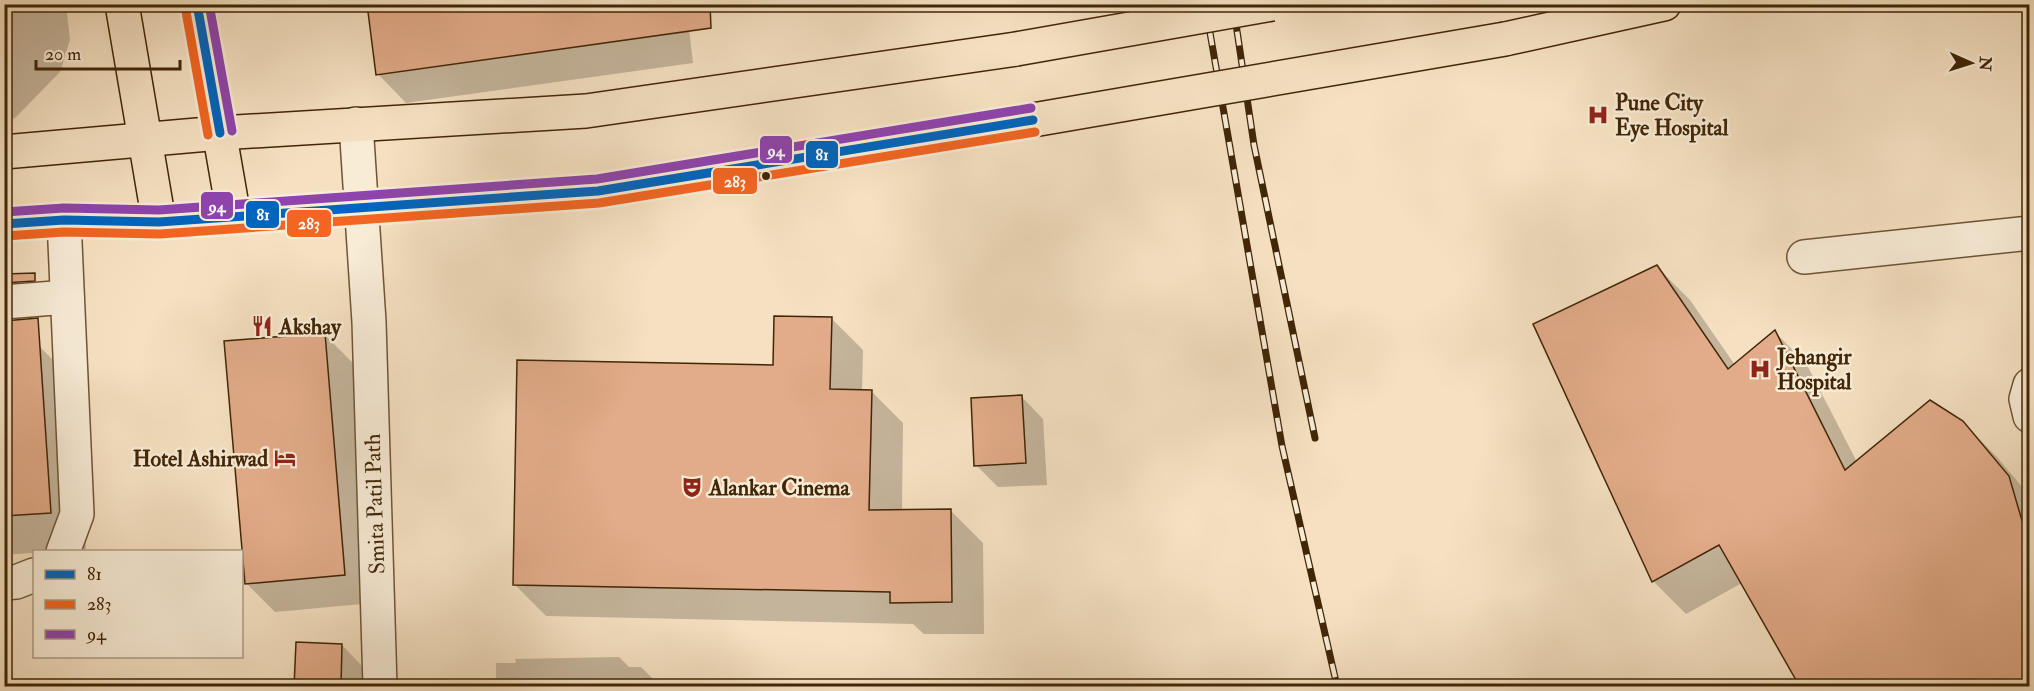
<svg xmlns="http://www.w3.org/2000/svg" width="2034" height="691" font-family="'IM FELL Double Pica',serif">
<style>
.shadow{fill:#0003}
.building{fill:#e2ab89;stroke:#412606;stroke-width:1.5}
.lines{fill:none;stroke-linecap:round;stroke-linejoin:round}
.minor-casing{stroke:#6e5535;stroke-width:36}
.major-casing{stroke:#412606;stroke-width:36}
.minor{stroke:#f8ecd7;stroke-width:33}
.major{stroke:#f5e1c2;stroke-width:33}
.rail-casing{stroke:#412606;stroke-width:7}
.rail{stroke:#f8ecd7;stroke-width:4.5;stroke-dasharray:14;stroke-linecap:butt}
.major-bridge-casing{stroke:#412606;stroke-width:36;stroke-linecap:butt}
.major-bridge{stroke:#f5e1c2;stroke-width:33}
.bus-1-casing{stroke:#f8ecd7;stroke-width:14}
.bus-2-casing{stroke:#f8ecd7;stroke-width:14}
.bus-3-casing{stroke:#f8ecd7;stroke-width:14}
.bus-1{stroke:#0065bd;stroke-width:9}
.bus-2{stroke:#f26522;stroke-width:9}
.bus-3{stroke:#8e44ad;stroke-width:9}
.bus-dot{fill:#412606;stroke:#f8ecd7;stroke-width:2}
.labels{text-anchor:middle;stroke-width:5;stroke-linejoin:round;paint-order:stroke}
.poi-label{font-size:22px;font-weight:bold;fill:#412606;stroke:#f8ecd7;text-anchor:start}
.street-label{font-size:22px;fill:#412606;stroke:#f8ecd7}
.line-badge{stroke:#f8ecd7;stroke-width:2}
.badge-label{font-size:16px;text-anchor:middle;font-weight:bold;fill:#fff}
</style>
<rect width="100%" height="100%" fill="#f5e1c2"/>
<filter id="stains"><feTurbulence type="fractalNoise" baseFrequency=".00333" numOctaves="4"/><feColorMatrix values="0 0 0 0 .2 0 0 0 0 .09 0 0 0 0 .02 0 0 0 .5 -.17"/></filter>
<radialGradient id="worn" r=".72"><stop offset=".6" stop-color="#630" stop-opacity="0"/><stop offset="1" stop-color="#630" stop-opacity=".3"/></radialGradient>
<!-- shadow -->
<g class="shadow">
<polygon points="4,4 66,4 70,40 60,72 15,118 4,119"/>
<polygon points="686,4 693,63 406,103 378,74"/>
<polygon points="1657,267 1690,300 1735,365 1775,332 1807,365 1857,462 1962,422 1996,456 2030,496 2030,686 1742,583 1686,614 1653,581"/>
<polygon points="831,318 863,350 862,391 871,391 903,423 902,511 951,511 983,543 984,634 924,634 913,624 546,616 514,584"/>
<polygon points="324,334 353,363 373,603 275,612 246,583"/>
<polygon points="39,346 75,382 86,549 4,555 4,348"/>
<polygon points="1022,397 1043,419 1047,485 998,487 976,465"/>
<polygon points="342,645 363,667 363,686 296,686"/>
<polygon points="619,657 629,667 641,667 660,686 496,686 496,663 516,663 515,659"/>
</g>
<!-- building -->
<g class="building">
<polygon points="367,4 710,4 711,28 376,75"/>
<polygon points="1657,265 1728,369 1775,330 1845,470 1930,400 1963,421 2009,476 2030,548 2030,687 1800,687 1719,545 1652,582 1533,324"/>
<polygon points="35,273 35,281 4,283 4,274"/>
<polygon points="774,316 832,317 830,389 872,390 869,510 951,509 952,602 890,603 890,592 513,585 517,360 773,365"/>
<polygon points="38,318 51,513 4,516 4,321"/>
<polygon points="325,333 345,575 245,584 224,341"/>
<polygon points="1022,395 1026,463 974,466 971,398"/>
<polygon points="296,642 342,644 341,687 294,687"/>
</g>
<g class="lines">
<defs>
<g id="minor">
<polyline points="356,124 369,322 380,686"/>
<polyline points="1804,257 2030,233"/>
<polyline points="4,302 67,297"/>
<polyline points="2030,385 2026,399 2030,416"/>
<polyline points="63,552 77,514 64,220"/>
<polyline points="4,583 16,582 34,575"/>
</g>
<g id="major">
<polyline points="122,4 159,222"/>
<polyline points="197,4 234,217"/>
<polyline points="1505,39 1664,4"/>
<polyline points="4,152 220,133 586,111 1016,49"/>
<polyline points="4,224 64,220 159,222 598,191 1033,120"/>
</g>
</defs>
<!-- minor casing -->
<use href="#minor" class="minor-casing"/>
<!-- major casing -->
<use href="#major" class="major-casing"/>
<!-- minor -->
<use href="#minor" class="minor"/>
<!-- major -->
<use href="#major" class="major"/>
<defs>
<g id="rail">
<polyline points="1205,4 1282,446 1337,686"/>
<polyline points="1233,4 1254,145 1315,438"/>
</g>
</defs>
<!-- rail casing -->
<use href="#rail" class="rail-casing"/>
<!-- rail -->
<use href="#rail" class="rail"/>
<defs>
<g id="major-bridge">
<polyline points="1016,49 1272,4"/>
<polyline points="1033,120 1505,39"/>
</g>
</defs>
<!-- major-bridge casing -->
<use href="#major-bridge" class="major-bridge-casing"/>
<!-- major-bridge -->
<use href="#major-bridge" class="major-bridge"/>
<defs>
<g id="bus-1">
<polyline points="197,4 220,133"/>
<polyline points="4,224 64,220 159,222 598,191 1033,120"/>
</g>
<g id="bus-2">
<polyline points="185,6 208,135"/>
<polyline points="5,236 64,232 160,234 599,203 1035,132"/>
</g>
<g id="bus-3">
<polyline points="209,4 232,131"/>
<polyline points="4,212 64,208 159,210 597,179 1031,108"/>
</g>
</defs>
<!-- bus-1 casing -->
<use href="#bus-1" class="bus-1-casing"/>
<!-- bus-2 casing -->
<use href="#bus-2" class="bus-2-casing"/>
<!-- bus-3 casing -->
<use href="#bus-3" class="bus-3-casing"/>
<!-- bus-1 -->
<use href="#bus-1" class="bus-1"/>
<!-- bus-2 -->
<use href="#bus-2" class="bus-2"/>
<!-- bus-3 -->
<use href="#bus-3" class="bus-3"/>
</g>
<!-- icons -->
<defs>
<symbol id="hospital-bare" viewBox="-9 -9 18 18"><path d="M-5-5h3v3.5h4V-5h3V5h-3V1.5h-4V5h-3Z" fill="#8f2418" stroke="#f8ecd7" stroke-width="2.5" paint-order="stroke"/></symbol>
<symbol id="restaurant-bare" viewBox="-9 -9 18 18"><path d="M-5-6h1v4h1v-4h1v4h1v-4h1v5L-1.5 .5V6h-2V.5L-5-1ZM5-6V6H3V1.5H1.5Q1.5-4 5-6Z" fill="#8f2418" stroke="#f8ecd7" stroke-width="2.5" paint-order="stroke"/></symbol>
<symbol id="hotel-bare" viewBox="-9 -9 18 18"><path d="M-6-4.5h1.5V1H6V5H4.5V3h-9V5H-6ZM-4 0a1.8 1.8 0 1 1 3.6 0ZM.5 0V-2.5h3Q6-2.5 6 0Z" fill="#8f2418" stroke="#f8ecd7" stroke-width="2.5" paint-order="stroke"/></symbol>
<symbol id="theatre-bare" viewBox="-9 -9 18 18"><path d="M-5-5.5Q0-4 5-5.5V0Q5 5 0 6Q-5 5-5 0ZM-3.3-2.5H-1v1.5H-3.3ZM1-2.5H3.3v1.5H1ZM-2.8 1Q0 5.5 2.8 1Z" fill="#8f2418" stroke="#f8ecd7" stroke-width="2.5" paint-order="stroke"/></symbol>
</defs>
<g fill-rule="evenodd">
<use href="#hospital-bare" x="1583" y="100" width="30" height="30"/>
<use href="#restaurant-bare" x="247" y="311" width="30" height="30"/>
<use href="#hospital-bare" x="1745" y="354" width="30" height="30"/>
<use href="#hotel-bare" x="270" y="443" width="30" height="30"/>
<use href="#theatre-bare" x="677" y="472" width="30" height="30"/>
</g>
<!-- markers -->
<circle class="bus-dot" cx="766" cy="176" r="5"/>
<g class="labels">
<!-- poi labels -->
<g class="poi-label">
<text x="1615" y="110">Pune City<tspan x="1615" dy="25">Eye Hospital</tspan></text>
<text x="279" y="334">Akshay</text>
<text x="1777" y="364">Jehangir<tspan x="1777" dy="25">Hospital</tspan></text>
<text x="268" y="466" text-anchor="end">Hotel Ashirwad</text>
<text x="709" y="495">Alankar Cinema</text>
</g>
<!-- street labels -->
<g class="street-label">
<text transform="translate(374 504) rotate(-92)" y="8">Smita Patil Path</text>
</g>
</g>
<g class="line-badge">
<rect x="759" y="135" width="34" height="29" rx="6" fill="#8e44ad"/>
<rect x="805" y="140" width="34" height="29" rx="6" fill="#0065bd"/>
<rect x="712" y="167" width="46" height="28" rx="6" fill="#f26522"/>
<rect x="200" y="191" width="34" height="29" rx="6" fill="#8e44ad"/>
<rect x="245" y="200" width="35" height="29" rx="6" fill="#0065bd"/>
<rect x="286" y="209" width="46" height="29" rx="6" fill="#f26522"/>
</g>
<g class="badge-label">
<text x="776" y="156">94</text>
<text x="822" y="160">81</text>
<text x="735" y="187">283</text>
<text x="217" y="212">94</text>
<text x="263" y="220">81</text>
<text x="309" y="229">283</text>
</g>
<!-- margin -->
<rect width="2034" height="691" fill="none" stroke="#f5e1c2" stroke-width="24"/>
<rect x="6" y="6" width="2022" height="679" fill="none" stroke="#412606" stroke-width="3"/>
<rect x="12" y="12" width="2010" height="667" fill="none" stroke="#412606" stroke-width="1.5"/>
<!-- legend -->
<rect x="33" y="550" width="210" height="108" fill="#f8ecd7" stroke="#af9d83" stroke-width="1.5"/>
<rect x="45" y="570" width="30" height="9" fill="#0065bd" stroke="#af9d83" stroke-width="1.5"/>
<text x="87" y="580" font-size="18" fill="#412606">81</text>
<rect x="45" y="600" width="30" height="9" fill="#f26522" stroke="#af9d83" stroke-width="1.5"/>
<text x="87" y="610" font-size="18" fill="#412606">283</text>
<rect x="45" y="630" width="30" height="9" fill="#8e44ad" stroke="#af9d83" stroke-width="1.5"/>
<text x="87" y="640" font-size="18" fill="#412606">94</text>
<!-- north arrow -->
<g transform="translate(1971 63) rotate(93)" stroke="#f8ecd7" stroke-width="4.5" paint-order="stroke">
<path d="M0-4.5L10 22L0 15L-10 22Z" fill="#412606"/>
<text y="-9" font-size="16" font-weight="bold" text-anchor="middle" fill="#412606">N</text>
</g>
<!-- scale -->
<path d="M36 60v9h144v-9" fill="none" stroke="#412606" stroke-width="3"/>
<text x="45" y="60" font-size="18" fill="#412606" stroke="#f8ecd7" stroke-width="4.5" paint-order="stroke">20 m</text>
<rect width="100%" height="100%" filter="url(#stains)"/>
<rect width="100%" height="100%" fill="url(#worn)"/>
</svg>
